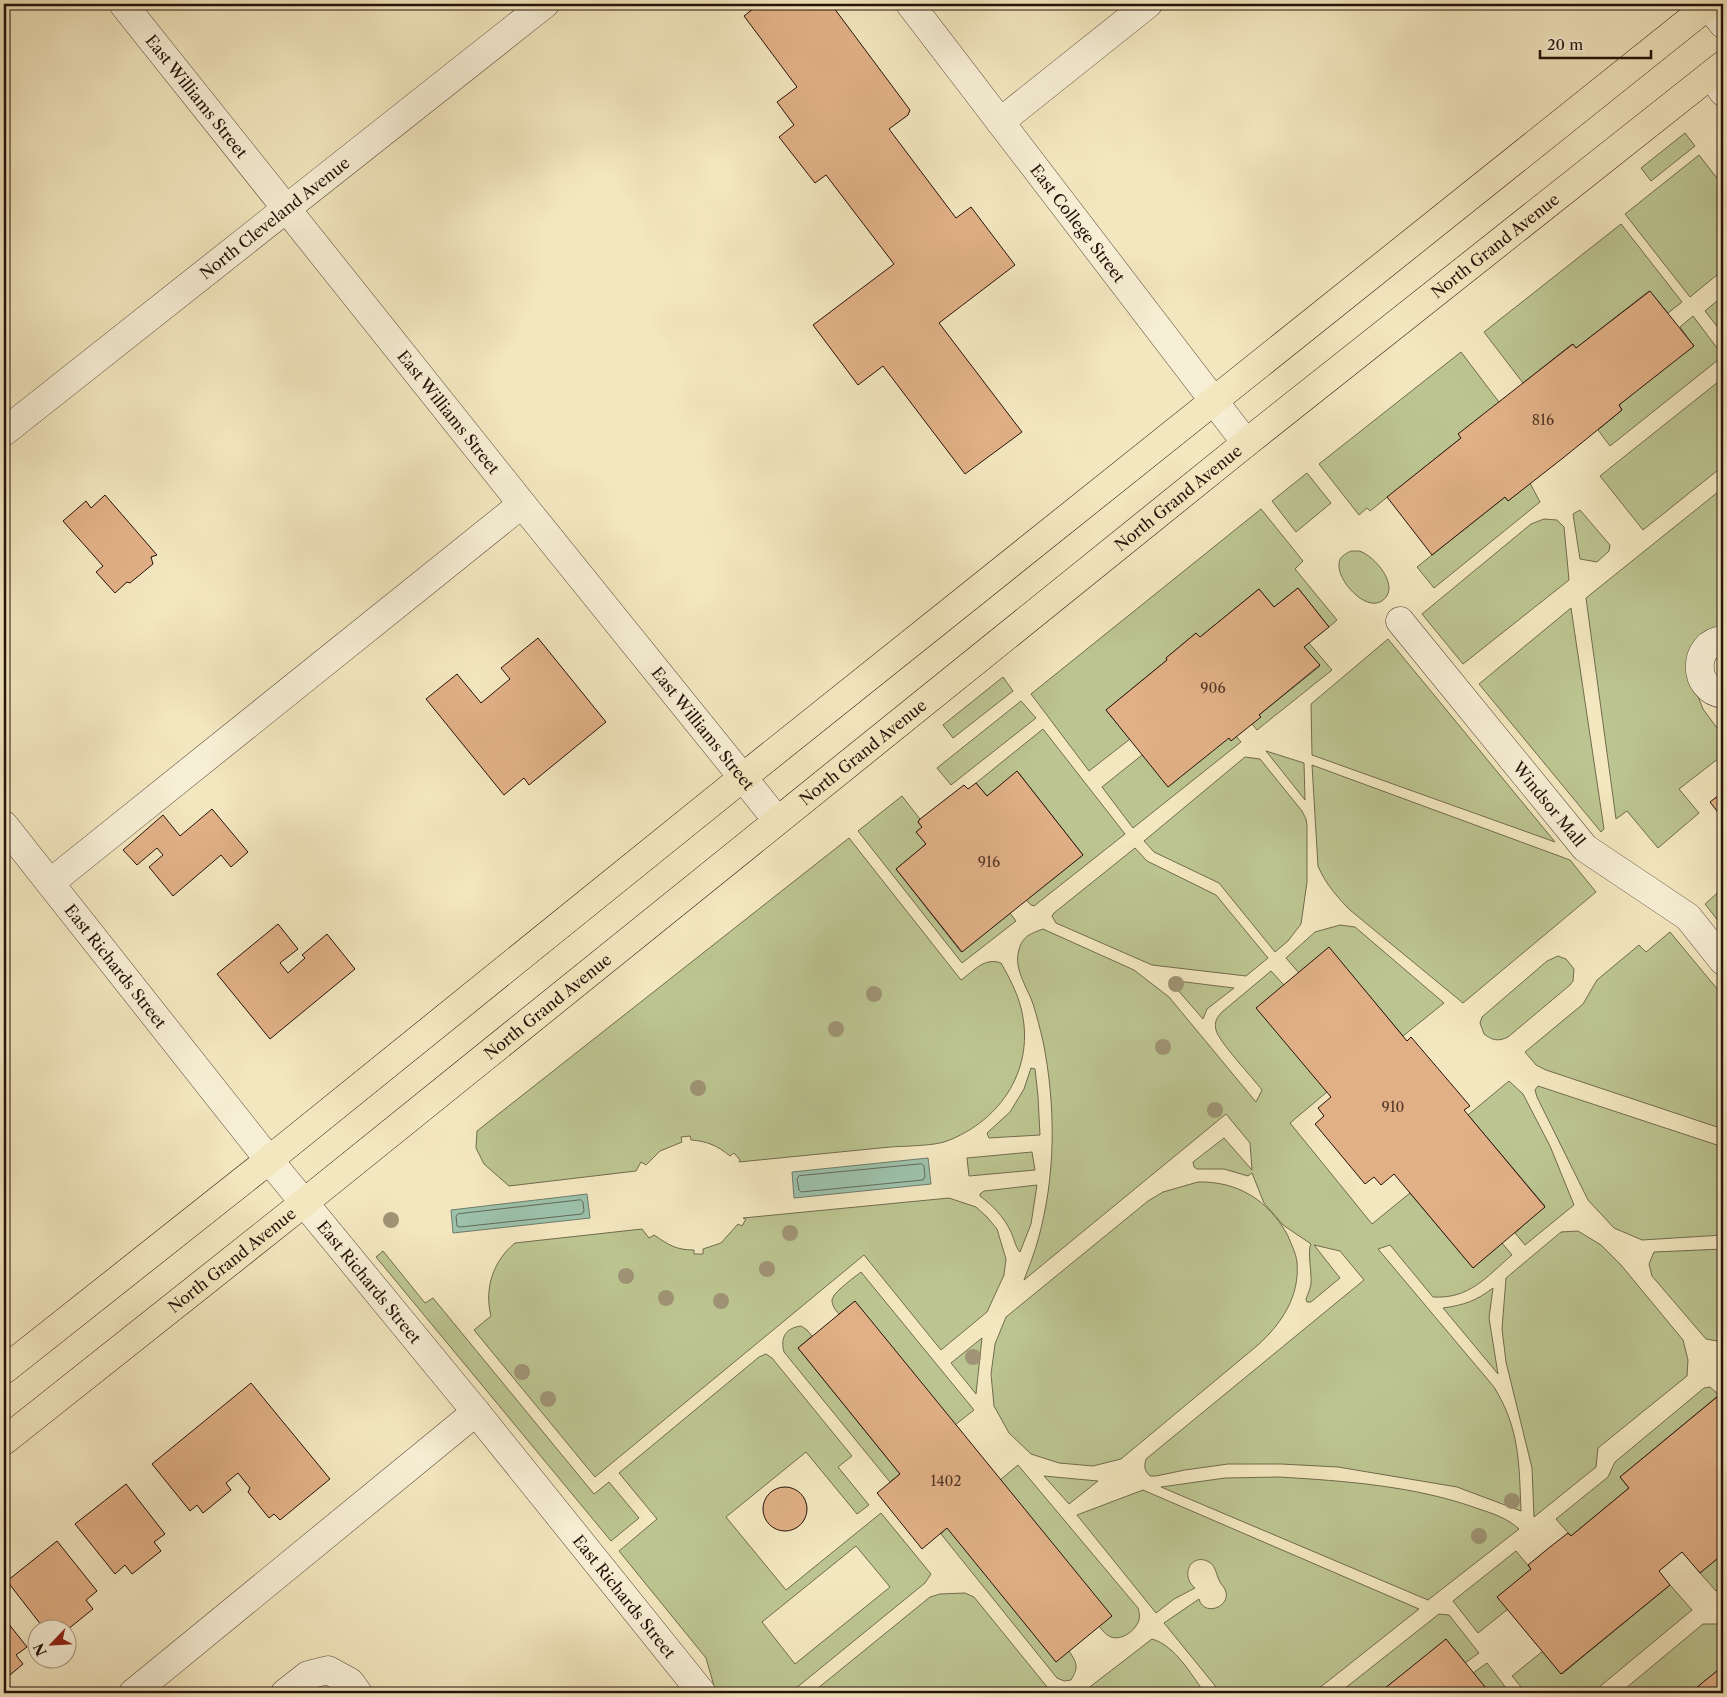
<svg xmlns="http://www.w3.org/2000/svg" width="1727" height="1697" font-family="'Libre Caslon Text',serif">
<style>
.green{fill:#bcc591;stroke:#716b4e;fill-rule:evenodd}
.water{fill:#9dc1ab;stroke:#6d7b6b}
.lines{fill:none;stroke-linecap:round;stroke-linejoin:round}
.shore{stroke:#62695a;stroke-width:1}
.building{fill:#e1b086;stroke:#26110a}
.minor-casing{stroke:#594637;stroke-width:29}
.major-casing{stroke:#26110a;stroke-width:29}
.minor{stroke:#f7efd5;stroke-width:28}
.major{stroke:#f3e7bf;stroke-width:28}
.tree{fill:#9f9475}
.labels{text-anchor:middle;stroke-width:4;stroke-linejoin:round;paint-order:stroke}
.number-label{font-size:14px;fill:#553929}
.street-label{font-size:16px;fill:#26110a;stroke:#f7efd5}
</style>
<rect width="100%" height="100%" fill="#f3e7bf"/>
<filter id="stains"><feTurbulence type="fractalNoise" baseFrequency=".004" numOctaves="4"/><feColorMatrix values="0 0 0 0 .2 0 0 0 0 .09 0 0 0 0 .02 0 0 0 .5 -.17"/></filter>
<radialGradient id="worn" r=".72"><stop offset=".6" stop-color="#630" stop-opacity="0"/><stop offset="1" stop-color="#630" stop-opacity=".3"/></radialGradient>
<!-- green -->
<g class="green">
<polygon points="1685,133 1695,146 1651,181 1641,168"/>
<polygon points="1699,155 1723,186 1723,270 1690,297 1625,214"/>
<polygon points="1621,224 1682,302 1668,313 1649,291 1576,348 1572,344 1523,383 1484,332"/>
<polygon points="1723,296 1723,334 1705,311"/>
<polygon points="1693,316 1723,356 1610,446 1598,430 1622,410 1619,405 1693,345 1680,327"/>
<polygon points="1461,352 1499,402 1461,438 1370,511 1367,508 1359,515 1319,464"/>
<polygon points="1723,378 1723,466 1643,530 1600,476"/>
<polygon points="1307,473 1331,503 1296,532 1272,501"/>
<polygon points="1530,483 1540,502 1434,588 1417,567 1505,497 1508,501"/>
<polygon points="1723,488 1723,640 1695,689 1703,709 1723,736 1723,755 1679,789 1699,813 1658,848 1627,811 1616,819 1586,598"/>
<polygon points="1261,509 1303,561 1295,569 1337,620 1329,627 1298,588 1274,607 1259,589 1200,637 1196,633 1166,658 1167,660 1106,710 1130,739 1089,771 1031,694"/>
<polygon points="1580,510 1610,545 1609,551 1597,562 1580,559 1573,514"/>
<polygon points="1544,519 1557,520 1564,527 1569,580 1463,664 1422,614 1531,524"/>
<path d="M1351,551c1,0 7,0 8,0 15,4 43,36 23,50 -17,11 -45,-21 -43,-37 0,-7 6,-10 12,-13z"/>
<polygon points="1571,608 1604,829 1601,832 1479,684"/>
<polygon points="1388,639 1555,842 1312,755 1311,704"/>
<polygon points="1309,643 1332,670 1257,730 1252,724 1259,715 1320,666 1304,647"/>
<polygon points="1003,677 1013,691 953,738 943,725"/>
<polygon points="1021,701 1036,718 951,785 937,768"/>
<polygon points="1043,729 1125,834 1034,906 1031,905 1026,900 1083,855 1018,772 987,796 976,783"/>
<polygon points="1236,736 1241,742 1133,828 1102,787 1142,755 1229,738 1231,741"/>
<polygon points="1266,751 1304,763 1305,800"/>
<polygon points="1245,757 1260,759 1302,811 1306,819 1307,825 1307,882 1301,924 1288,941 1275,952 1219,883 1154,852 1144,841"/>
<path d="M1312,765l258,95 26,32 -133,111 -113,-93c-13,-13 -25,-27 -32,-44z"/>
<polygon points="902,796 920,819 918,822 922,827 926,844 896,869 961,952 1010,913 1016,921 962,963 858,831"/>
<path d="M849,838l112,142c13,-9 23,-23 40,-17 8,14 16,29 20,45 15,59 -19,112 -74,133 -12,5 -43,5 -57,6 -50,5 -101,10 -151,15l1,-2 -6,-7 -4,3c-12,-10 -23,-15 -39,-16l-1,-4 -9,1 1,5 -22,9 -14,14 -5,-3 -5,9 -127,15 -25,-22 -8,-16 1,-17z"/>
<polygon points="1135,848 1147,861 1216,895 1268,958 1246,976 1152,965 1056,923 1052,916 1054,913"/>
<polygon points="1723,888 1723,927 1705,904"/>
<polygon points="1340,925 1355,927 1444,1003 1403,1036 1329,948 1299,973 1286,958 1315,932"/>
<path d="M1043,929l91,41 35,27 87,105 6,-12c-9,-12 -44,-49 -46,-60 -2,-8 1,-13 6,-18l49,-41 13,14 43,107 -37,31 82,101 38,-31 63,75 29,-25 10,12c-26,22 -42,44 -79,42l-43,-52 -12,4 116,138c26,42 25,77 27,124l-64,-24 -119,-20 -57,-3h-53l-43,6 -29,6h-6c-6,-6 -6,-9 -4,-17l218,-179 -24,-29 -26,-6 26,33 -29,24h-4l-1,-3c2,-5 4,-10 5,-15 1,-11 -4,-34 0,-40l-28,-19 -19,-22 -12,-30 -4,3 -24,-7h-27l-3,-2 -1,-5 31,-24 28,32 -2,-27 -24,-29 -202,166c5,-13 10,-26 14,-40 18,-64 18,-134 5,-199 -3,-12 -6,-25 -10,-37 -5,-15 -18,-33 -15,-50 3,-17 11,-20 25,-25z"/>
<polygon points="1670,932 1723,996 1723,1129 1546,1070 1536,1065 1525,1052 1583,1004 1597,980 1639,945 1646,952"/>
<path d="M1558,956l8,3 8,10 -1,12 -3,4 -62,52c-10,5 -16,3 -24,-3l-4,-11 2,-6 65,-56z"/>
<polygon points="1169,980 1234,988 1207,1009 1203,1019"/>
<polygon points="1031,1068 1035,1069 1038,1096 1040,1135 989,1138 987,1133 1010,1112 1024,1089"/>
<polygon points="1509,1081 1523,1094 1550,1146 1574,1205 1525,1245 1515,1233 1545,1206 1468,1115"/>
<polygon points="1538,1086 1723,1147 1723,1235 1642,1240 1614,1228 1588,1200 1537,1097 1535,1090"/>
<polygon points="1032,1152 1035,1170 969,1176 967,1158"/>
<path d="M1198,1182c39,-1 71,18 90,54 3,8 8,17 9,26 3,34 -15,61 -39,83l-137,114 -28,7 -34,-3 -28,-9 -22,-21 -15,-27 -3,-32 4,-30 11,-27 142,-116 15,-9z"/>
<path d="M1037,1185l-6,39 -11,28c-5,-5 -6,-15 -10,-22 -7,-14 -17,-24 -30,-34v-2l4,-3z"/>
<path d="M949,1198l27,9 11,10 10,12 9,30 -2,16 -17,37 -46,38 -77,-95 -269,222 -121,-147 17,-14c-7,-27 2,-55 24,-73l127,-14 7,9 5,-3c15,10 22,15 40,15v4h9v-5l18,-6 17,-19 4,2 4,-7 -3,-1z"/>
<polygon points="1578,1231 1601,1245 1621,1265 1683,1340 1688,1360 1687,1376 1598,1448 1596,1467 1534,1517 1532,1468 1506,1362 1502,1329 1506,1278 1561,1232"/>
<polygon points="1723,1249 1723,1342 1706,1339 1652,1276 1649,1264 1654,1252"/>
<polygon points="383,1251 425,1303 433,1298 594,1494 609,1482 639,1518 611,1541 376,1257"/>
<path d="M861,1272l113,138 -19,15 -101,-123 -15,12c-4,-4 -7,-9 -7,-14 1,-8 23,-23 29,-28z"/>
<path d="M1493,1288l-4,30 9,56 -55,-66c21,-3 33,-7 50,-20z"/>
<path d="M801,1326l6,4 5,6 -14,12 102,126 -10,8 -106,-130c-4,-15 2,-24 17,-26z"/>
<polygon points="982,1338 976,1394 951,1363"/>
<path d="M766,1354l6,4 80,98 -14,11 31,38 -12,9 -51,-62 -80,65 60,73 95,-77 50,61 -6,9 -135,110h-72l-4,-7 -8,-28 -87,-107 38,-32 -38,-46 140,-116zM856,1546l34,41 -95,77 -33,-42z"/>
<polygon points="1710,1387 1719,1395 1620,1477 1629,1488 1571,1536 1556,1519 1608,1477 1615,1462 1704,1388"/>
<path d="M1018,1465l120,143c1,3 2,8 1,12 -3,10 -17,21 -28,17 -5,-2 -9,-7 -12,-11l12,-10 -111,-136z"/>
<polygon points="1044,1476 1098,1481 1069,1504"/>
<path d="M1279,1477c67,4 137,9 200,32 15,5 28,9 40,20l-91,71 -267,-113 64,-9z"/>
<path d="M1143,1490l276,119 -106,84h-92l-57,-70 35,-24c6,21 39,4 23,-14 -6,-7 -5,-19 -13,-23 -17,-10 -30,13 -14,26l-21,11 -18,14 -79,-98z"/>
<path d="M947,1528l122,123c8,12 10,16 2,29l-7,1 -7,-3 -116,-144z"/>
<polygon points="1516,1551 1531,1569 1498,1597 1508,1609 1478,1633 1453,1601"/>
<polygon points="1723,1554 1723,1585 1716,1591 1700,1573"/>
<polygon points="1670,1585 1692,1610 1592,1693 1526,1693 1512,1676 1543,1651 1562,1674"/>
<polygon points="965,1593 974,1597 1052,1693 812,1693 930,1597 940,1594"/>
<polygon points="1439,1614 1449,1615 1479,1653 1465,1663 1446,1640 1379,1693 1339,1693"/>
<polygon points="1703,1624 1723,1624 1723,1666 1690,1693 1620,1693"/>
<path d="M1152,1639c24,7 39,36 53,54h-123z"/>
<polygon points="1487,1663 1510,1693 1490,1693 1473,1673"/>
</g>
<!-- water -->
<g class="water">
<polygon points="928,1158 931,1184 794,1198 792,1172"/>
<polygon points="587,1194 590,1218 453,1233 451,1210"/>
</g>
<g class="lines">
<!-- shore -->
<g class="shore">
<polygon points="922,1164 924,1166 925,1177 923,1180 801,1192 799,1190 797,1179 799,1176"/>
<polygon points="581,1200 583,1202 584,1211 582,1214 460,1227 457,1226 456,1216 458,1214"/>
</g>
</g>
<!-- building -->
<g class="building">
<polygon points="751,4 831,4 910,110 908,115 889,129 956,218 971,207 1015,265 939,323 1022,432 965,474 883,366 858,385 813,325 894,264 826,175 815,183 779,137 794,125 777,102 797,87 744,16 754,8"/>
<polygon points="1650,291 1694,346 1619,405 1622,410 1563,458 1508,501 1505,497 1432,555 1387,497 1461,438 1458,434 1523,383 1573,344 1576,348"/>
<polygon points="105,495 157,555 151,557 153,564 130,583 127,582 115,593 96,572 103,566 63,521 86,501 91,508"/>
<polygon points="1298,588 1329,627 1304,647 1320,665 1259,715 1261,717 1231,741 1229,738 1168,787 1106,710 1167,660 1166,658 1196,633 1200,637 1259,589 1274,607"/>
<polygon points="538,638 606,722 529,785 524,778 504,795 426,699 457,674 481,703 510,679 501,668"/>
<polygon points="1017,771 1083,855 962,952 896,869 926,844 916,832 922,827 918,822 920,819 964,785 968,789 976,783 987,796"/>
<polygon points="1723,792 1723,819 1710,802"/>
<polygon points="212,809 248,852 231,867 221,855 173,896 149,867 163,855 157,848 137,865 123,850 163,815 180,836"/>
<polygon points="278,924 298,949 280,963 288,973 305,958 302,955 327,934 355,969 270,1039 217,974"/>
<polygon points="1329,947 1407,1041 1411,1037 1470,1106 1464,1110 1545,1207 1473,1268 1394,1174 1381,1185 1374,1177 1365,1184 1315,1124 1324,1116 1318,1108 1331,1097 1256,1008"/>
<polygon points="855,1301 1112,1616 1056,1662 947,1528 922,1549 877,1493 900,1474 798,1348"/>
<polygon points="251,1383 330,1479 280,1520 274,1514 269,1518 248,1492 250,1488 238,1473 226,1483 231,1490 203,1513 197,1505 190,1511 152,1464"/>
<polygon points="1723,1392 1723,1554 1700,1573 1682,1552 1659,1571 1670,1585 1561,1674 1497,1597 1531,1569 1528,1565 1550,1547 1568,1533 1571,1536 1629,1488 1620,1477"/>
<polygon points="126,1484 165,1534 154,1542 161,1551 132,1574 125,1565 115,1574 75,1524"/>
<circle cx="785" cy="1509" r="22"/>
<polygon points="57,1541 97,1591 86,1600 93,1609 67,1630 63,1630 57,1623 48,1630 45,1630 7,1581"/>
<polygon points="4,1618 27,1647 16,1655 23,1664 4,1680"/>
<polygon points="1446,1639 1490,1693 1379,1693"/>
<polygon points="1723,1666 1723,1693 1690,1693"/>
</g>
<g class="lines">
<defs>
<g id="minor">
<path id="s1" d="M123,4l399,500 255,316"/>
<path id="s2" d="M910,4l336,439"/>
<polyline points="1707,4 1723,24"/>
<polyline points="1711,75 1723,92"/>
<polyline points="1000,122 1148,4"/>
<path id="s3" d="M4,432l541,-428"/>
<path id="s4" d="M1400,621l185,227 103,69 35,44"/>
<path d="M1723,640c-31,3 -31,50 0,54"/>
<path id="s5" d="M4,825l265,335 207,252 226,281"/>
<polyline points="50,883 522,504"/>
<polyline points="133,1693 476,1412"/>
<polyline points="285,1693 308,1675 328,1670 350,1682 358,1693"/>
</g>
<g id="major">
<polyline points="4,1370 269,1160 742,778 1710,4"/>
<path id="s6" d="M4,1441l301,-239 941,-759 477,-378"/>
</g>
</defs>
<!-- minor casing -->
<use href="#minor" class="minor-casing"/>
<!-- major casing -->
<use href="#major" class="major-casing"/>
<!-- minor -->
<use href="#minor" class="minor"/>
<!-- major -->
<use href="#major" class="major"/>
</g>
<!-- trees -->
<g class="tree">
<circle cx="1176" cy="984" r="8"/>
<circle cx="874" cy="994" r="8"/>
<circle cx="836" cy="1029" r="8"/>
<circle cx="1163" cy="1047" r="8"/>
<circle cx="698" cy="1088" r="8"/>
<circle cx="1215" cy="1110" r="8"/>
<circle cx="391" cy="1220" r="8"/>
<circle cx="790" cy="1233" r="8"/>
<circle cx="767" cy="1269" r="8"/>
<circle cx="626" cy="1276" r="8"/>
<circle cx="666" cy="1298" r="8"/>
<circle cx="721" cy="1301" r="8"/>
<circle cx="973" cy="1357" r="8"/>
<circle cx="522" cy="1372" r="8"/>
<circle cx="548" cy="1399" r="8"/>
<circle cx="1512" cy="1501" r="8"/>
<circle cx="1479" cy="1536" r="8"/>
</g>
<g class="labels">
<!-- number labels -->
<g class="number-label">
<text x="1543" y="425">816</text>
<text x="1213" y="693">906</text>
<text x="989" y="867">916</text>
<text x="1393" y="1112">910</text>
<text x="946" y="1486">1402</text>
</g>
<!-- street labels -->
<g class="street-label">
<text dy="6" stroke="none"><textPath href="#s1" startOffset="118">East Williams Street</textPath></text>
<text dy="6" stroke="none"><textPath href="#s3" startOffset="345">North Cleveland Avenue</textPath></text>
<text dy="6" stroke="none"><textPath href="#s2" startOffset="276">East College Street</textPath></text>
<text dy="6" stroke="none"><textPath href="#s6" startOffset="1911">North Grand Avenue</textPath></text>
<text dy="6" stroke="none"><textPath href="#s1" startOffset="522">East Williams Street</textPath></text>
<text dy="6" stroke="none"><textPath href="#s6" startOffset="1506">North Grand Avenue</textPath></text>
<text dy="6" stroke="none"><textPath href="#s1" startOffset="928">East Williams Street</textPath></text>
<text dy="6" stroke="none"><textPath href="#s6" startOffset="1101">North Grand Avenue</textPath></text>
<text dy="6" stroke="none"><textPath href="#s4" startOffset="236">Windsor Mall</textPath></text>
<text dy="6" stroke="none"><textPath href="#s5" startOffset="180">East Richards Street</textPath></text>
<text dy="6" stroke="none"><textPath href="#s6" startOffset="696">North Grand Avenue</textPath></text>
<text dy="6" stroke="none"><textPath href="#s6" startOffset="291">North Grand Avenue</textPath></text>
<text dy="6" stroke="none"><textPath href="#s5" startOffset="585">East Richards Street</textPath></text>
<text dy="6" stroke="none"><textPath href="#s5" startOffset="990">East Richards Street</textPath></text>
</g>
</g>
<!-- margin -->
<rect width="1727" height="1697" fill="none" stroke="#f3e7bf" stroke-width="20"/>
<rect x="5" y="5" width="1717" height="1687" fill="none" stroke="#26110a" stroke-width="2.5"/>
<rect x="10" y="10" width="1707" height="1677" fill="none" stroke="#26110a"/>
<!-- north arrow -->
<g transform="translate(52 1644) rotate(245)"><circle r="24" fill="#f7efd5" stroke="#a39684"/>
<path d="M0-4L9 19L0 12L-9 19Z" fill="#8f2418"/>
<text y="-8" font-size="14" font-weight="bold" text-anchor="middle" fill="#26110a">N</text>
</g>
<!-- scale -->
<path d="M1540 50v8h111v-8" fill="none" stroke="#26110a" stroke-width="2.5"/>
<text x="1547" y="50" font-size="15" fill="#26110a" stroke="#f7efd5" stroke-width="4" paint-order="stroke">20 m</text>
<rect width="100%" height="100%" filter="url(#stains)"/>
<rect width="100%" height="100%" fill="url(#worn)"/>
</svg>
